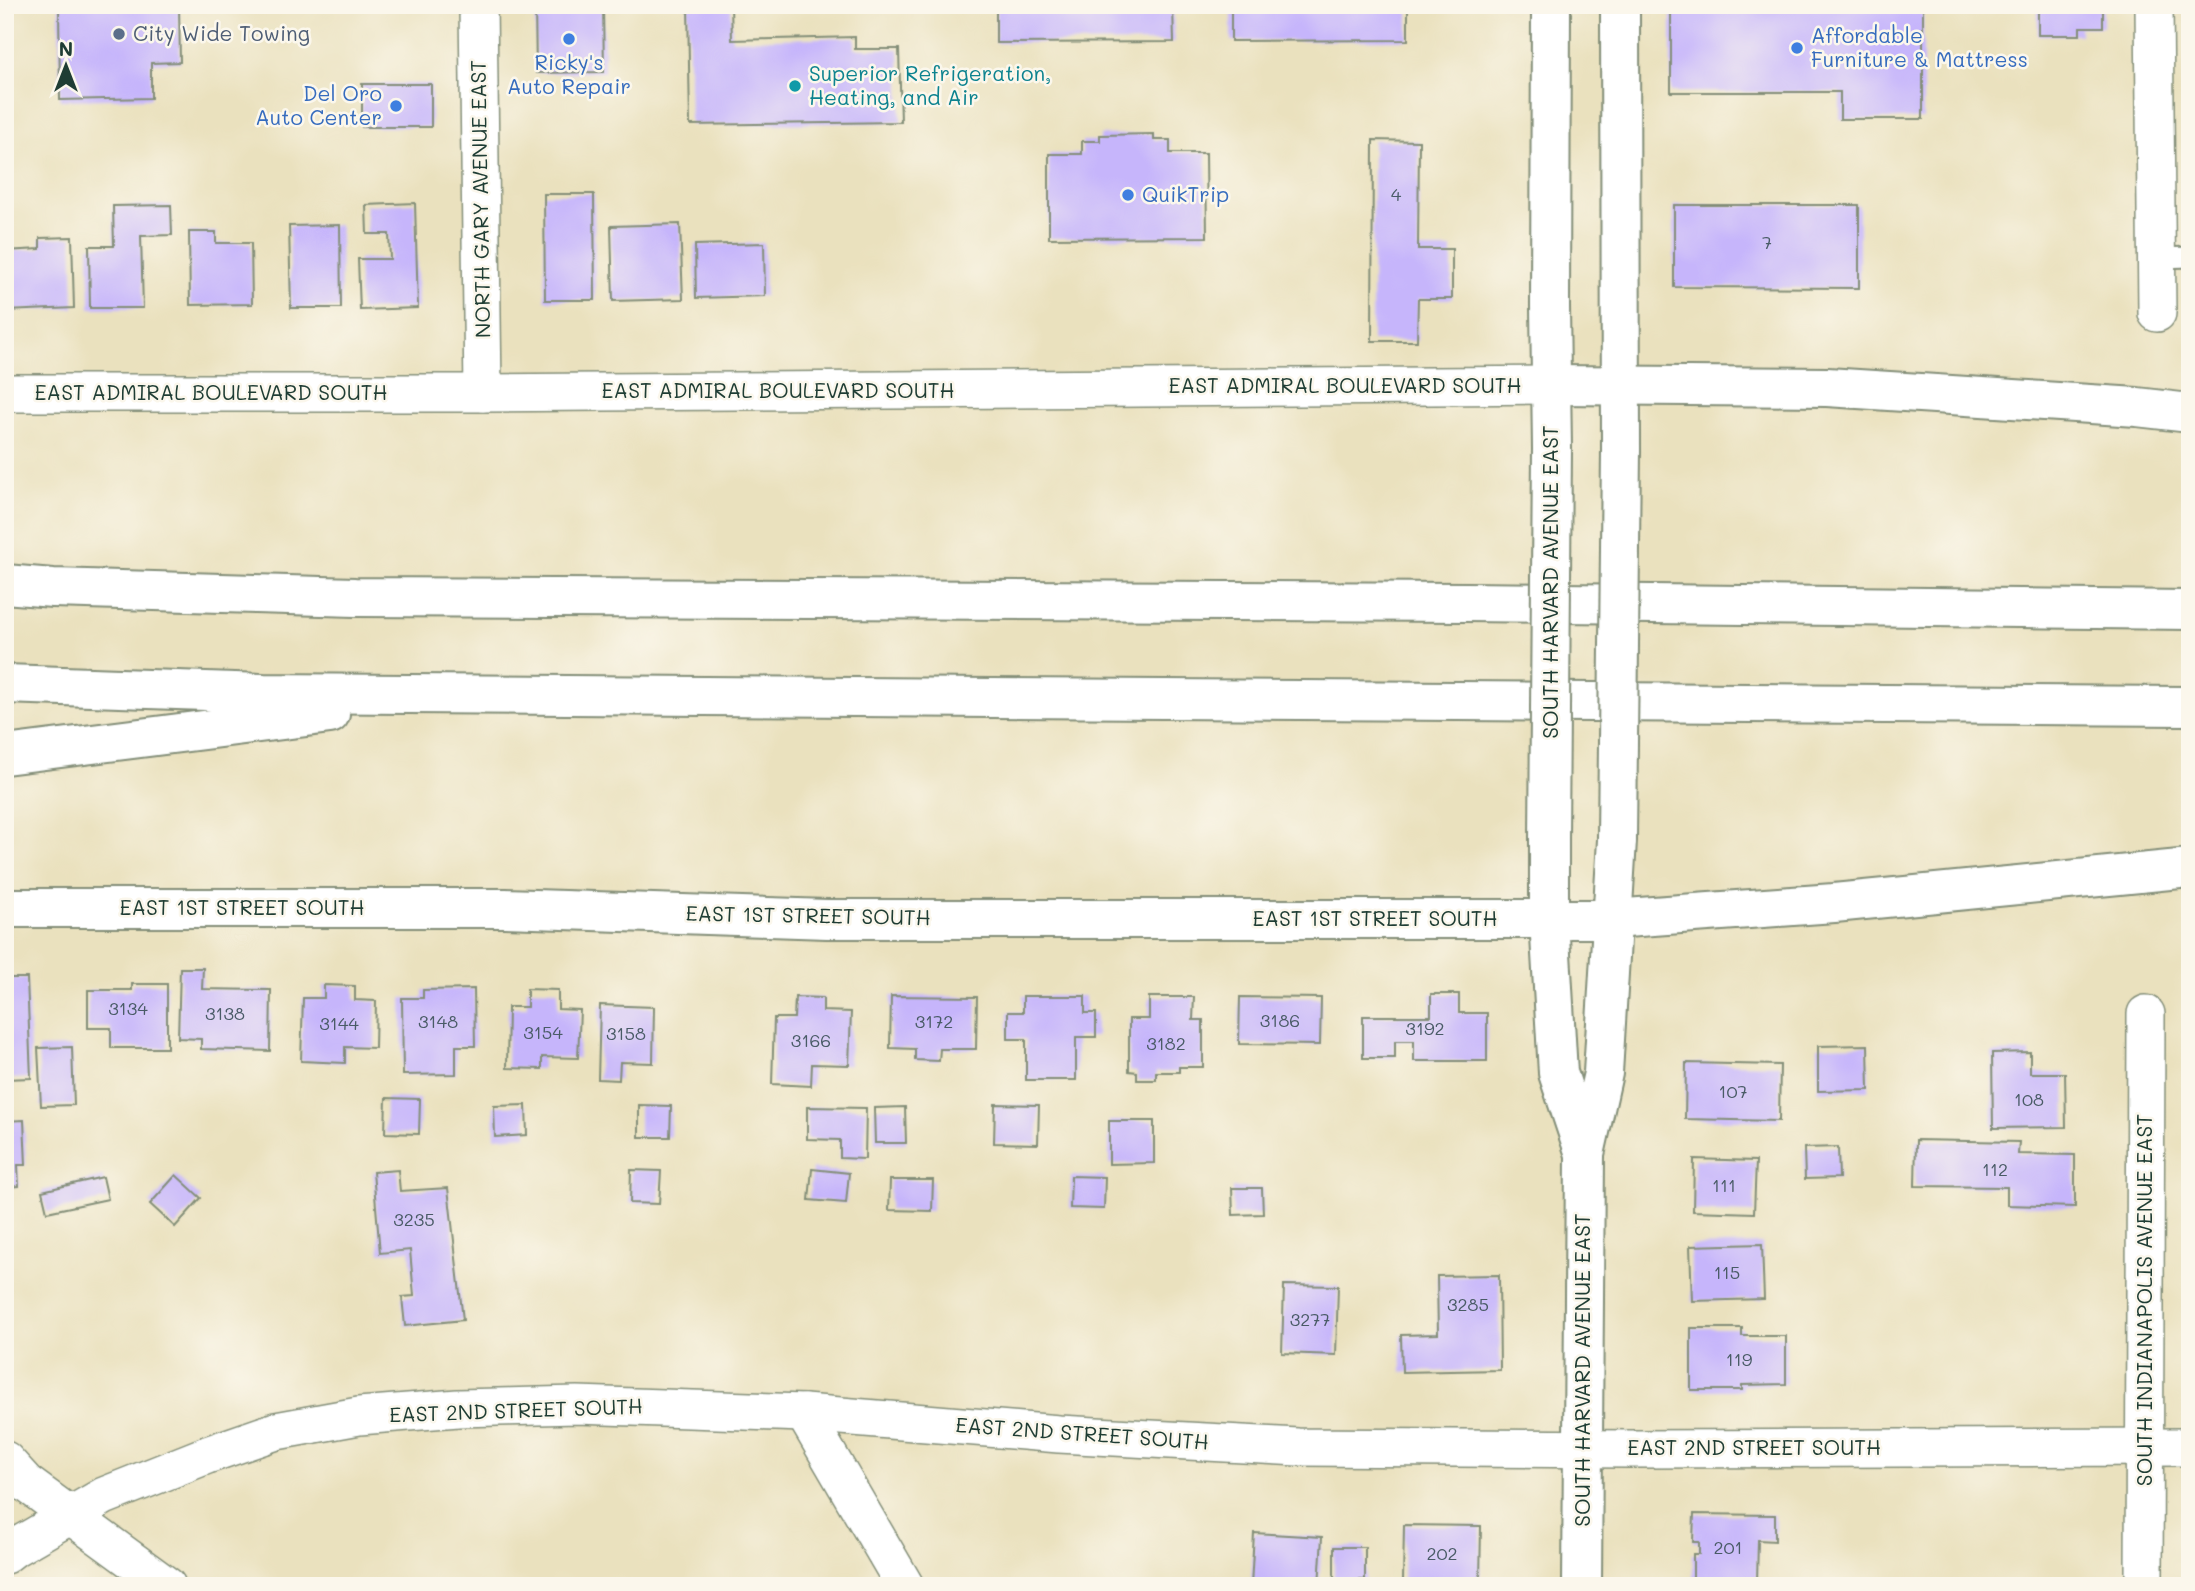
<svg xmlns="http://www.w3.org/2000/svg" width="2195" height="1591" font-family="Mali,sans-serif">
<style>
.building{fill:#c6b5fb}
.lines{fill:none;stroke-linecap:round;stroke-linejoin:round}
.service-casing{stroke:#848f79;stroke-width:23}
.minor-casing{stroke:#848f79;stroke-width:40}
.secondary-casing{stroke:#848f79;stroke-width:42}
.motorway-casing{stroke:#848f79;stroke-width:42}
.service{stroke:#fff;stroke-width:19}
.minor{stroke:#fff;stroke-width:37}
.secondary{stroke:#fff;stroke-width:38}
.motorway{stroke:#fff;stroke-width:38}
.secondary-bridge-casing{stroke:#848f79;stroke-width:42;stroke-linecap:butt}
.secondary-bridge{stroke:#fff;stroke-width:38}
.service-dot{fill:#5c6f8a;stroke:#fbf7ec;stroke-width:2.5}
.shop-dot{fill:#3f7fe0;stroke:#fbf7ec;stroke-width:2.5}
.culture-dot{fill:#0f9aa8;stroke:#fbf7ec;stroke-width:2.5}
.labels{text-anchor:middle;stroke-width:5;stroke-linejoin:round;paint-order:stroke}
.number-label{font-size:18px;fill:#495b66}
.service-label{font-size:21px;fill:#4e5e75;stroke:#fbf7ec;text-anchor:start}
.shop-label{font-size:21px;fill:#366cbe;stroke:#fbf7ec;text-anchor:start}
.culture-label{font-size:21px;fill:#0d838f;stroke:#fbf7ec;text-anchor:start}
.street-label{font-size:21px;fill:#1f3d34;stroke:#fbf7ec}
</style>
<rect width="100%" height="100%" fill="#fbf7ec"/>
<filter id="ink" filterUnits="userSpaceOnUse"><feTurbulence type="fractalNoise" baseFrequency=".0143" numOctaves="2"/><feDisplacementMap in="SourceGraphic" scale="14" xChannelSelector="R" yChannelSelector="G"/><feConvolveMatrix kernelMatrix="1 2 1 2 8 2 1 2 1" color-interpolation-filters="sRGB"/></filter>
<filter id="wash" filterUnits="userSpaceOnUse"><feTurbulence type="fractalNoise" baseFrequency=".00686" numOctaves="4" result="noise"/><feDisplacementMap in="SourceGraphic" scale="28" xChannelSelector="R" yChannelSelector="G"/><feGaussianBlur stdDeviation="1.57" result="paint"/><feColorMatrix in="noise" values="0 0 0 0 0 0 0 0 0 0 0 0 0 0 0 0 0 1.4 0 .05"/><feComposite in="paint" operator="in"/></filter>
<g filter="url(#wash)">
<rect width="100%" height="100%" fill="#eae1be"/>
<g id="blocks">
<!-- building -->
<g class="building">
<polygon points="59,5 179,5 180,62 151,63 151,98 60,100"/>
<polygon points="535,5 603,5 604,72 536,73"/>
<polygon points="688,5 731,5 732,40 855,37 855,49 899,49 901,122 690,125"/>
<polygon points="996,5 1173,5 1174,42 996,43"/>
<polygon points="1231,5 1408,5 1408,40 1231,41"/>
<polygon points="1671,5 1923,5 1923,119 1840,119 1840,92 1671,92"/>
<polygon points="2038,5 2103,5 2103,27 2080,27 2080,35 2038,35"/>
<rect x="362" y="84" width="69" height="43"/>
<polygon points="1154,134 1154,140 1170,140 1170,153 1206,153 1207,237 1049,238 1049,154 1082,154 1082,141 1100,141 1100,135"/>
<polygon points="1373,140 1419,141 1418,249 1452,249 1452,299 1418,299 1417,341 1372,341"/>
<polygon points="544,194 594,194 595,300 545,300"/>
<polygon points="415,203 418,308 360,310 358,259 390,259 389,234 367,234 366,205"/>
<polygon points="171,205 172,235 141,236 143,308 90,308 89,246 114,246 113,206"/>
<polygon points="1674,205 1859,205 1859,288 1674,287"/>
<polygon points="680,224 683,299 613,301 611,226"/>
<polygon points="340,225 341,308 291,308 289,226"/>
<polygon points="189,232 216,232 216,243 251,243 252,304 190,305"/>
<polygon points="72,237 74,308 6,311 5,251 40,249 40,238"/>
<polygon points="764,243 765,296 696,298 695,245"/>
<polygon points="180,968 203,968 202,989 271,990 270,1051 201,1049 201,1039 178,1038"/>
<polygon points="5,978 27,978 31,1078 5,1079"/>
<polygon points="132,984 167,984 167,1048 111,1048 111,1028 88,1028 88,990 132,990"/>
<polygon points="324,985 355,986 355,1000 376,1001 375,1048 345,1047 345,1063 301,1061 303,998 324,998"/>
<polygon points="474,989 475,1046 456,1046 456,1074 403,1075 402,998 423,998 423,990"/>
<polygon points="527,989 558,990 558,1009 580,1010 578,1058 542,1057 542,1069 507,1068 508,1007 527,1007"/>
<polygon points="1431,994 1459,994 1459,1013 1487,1013 1487,1061 1414,1061 1414,1041 1395,1041 1395,1058 1363,1058 1363,1016 1431,1016"/>
<polygon points="891,996 977,997 976,1049 940,1049 939,1061 915,1060 915,1049 890,1048"/>
<polygon points="1023,996 1085,996 1085,1013 1096,1013 1096,1037 1076,1037 1076,1080 1026,1080 1026,1039 1008,1039 1008,1012 1023,1012"/>
<polygon points="795,997 823,998 823,1011 851,1012 849,1065 812,1064 811,1086 772,1084 774,1018 794,1018"/>
<polygon points="1149,997 1194,997 1193,1020 1203,1020 1203,1067 1179,1067 1179,1072 1156,1072 1156,1080 1137,1080 1137,1072 1129,1071 1129,1019 1149,1019"/>
<polygon points="1240,997 1321,998 1320,1045 1239,1044"/>
<polygon points="600,1005 654,1007 653,1063 620,1062 619,1080 598,1079"/>
<polygon points="1868,1045 1869,1090 1818,1091 1818,1046"/>
<polygon points="72,1047 74,1105 41,1106 38,1048"/>
<polygon points="2030,1052 2030,1073 2065,1073 2066,1127 1993,1128 1992,1053"/>
<polygon points="1686,1063 1780,1065 1779,1121 1685,1119"/>
<polygon points="386,1098 420,1099 419,1134 385,1133"/>
<polygon points="995,1104 1039,1105 1038,1144 994,1143"/>
<polygon points="526,1105 527,1135 495,1137 494,1106"/>
<polygon points="639,1105 671,1106 670,1137 639,1137"/>
<polygon points="807,1107 866,1108 865,1159 840,1158 840,1140 807,1139"/>
<polygon points="905,1107 906,1143 875,1143 874,1108"/>
<polygon points="24,1120 26,1165 18,1165 19,1186 5,1187 5,1121"/>
<polygon points="1109,1121 1154,1121 1154,1163 1109,1164"/>
<polygon points="1916,1140 2019,1142 2018,1154 2075,1155 2075,1207 2007,1205 2007,1187 1915,1186"/>
<polygon points="1838,1147 1839,1178 1805,1179 1804,1148"/>
<polygon points="1694,1159 1756,1161 1754,1213 1693,1211"/>
<polygon points="812,1169 849,1173 846,1203 809,1200"/>
<polygon points="398,1170 400,1191 448,1188 463,1320 405,1326 402,1297 414,1296 410,1250 380,1253 373,1172"/>
<polygon points="631,1170 661,1171 659,1204 630,1203"/>
<polygon points="176,1175 201,1198 175,1227 150,1204"/>
<polygon points="1071,1176 1105,1177 1104,1209 1070,1208"/>
<polygon points="103,1177 108,1199 47,1212 42,1191"/>
<polygon points="890,1180 933,1180 932,1211 889,1210"/>
<polygon points="1232,1188 1262,1188 1263,1214 1233,1215"/>
<polygon points="1762,1244 1764,1299 1692,1301 1690,1246"/>
<polygon points="1499,1275 1500,1370 1402,1372 1401,1335 1438,1334 1437,1276"/>
<polygon points="1284,1285 1338,1286 1336,1355 1282,1353"/>
<polygon points="1691,1328 1742,1328 1742,1336 1786,1336 1786,1384 1742,1385 1742,1390 1691,1390"/>
<polygon points="1694,1514 1775,1515 1775,1541 1758,1540 1757,1582 1693,1581 1693,1554 1699,1554 1699,1542 1693,1542"/>
<polygon points="1404,1525 1481,1526 1480,1582 1403,1582"/>
<polygon points="1254,1533 1322,1537 1319,1586 1251,1586"/>
<rect x="1334" y="1547" width="31" height="33"/>
</g>
</g>
</g>
<g filter="url(#ink)">
<use href="#blocks" fill-opacity="0" stroke="#848f79" stroke-width="2"/>
<g class="lines">
<defs>
<polyline id="service" points="2158,258 2190,257"/>
<g id="minor">
<polyline points="478,5 483,393"/>
<polyline points="2154,5 2157,313"/>
<polyline points="5,393 483,393 1552,385"/>
<polyline points="804,1413 905,1586"/>
<polyline points="5,1460 26,1483 167,1586"/>
<polyline points="5,1555 14,1548 104,1496 207,1455 276,1431 359,1416 458,1408 577,1405 804,1413 1059,1434 1298,1447 1631,1449 2190,1447"/>
<polyline points="2144,1586 2146,1014"/>
</g>
<g id="secondary">
<polyline points="1551,5 1550,306 1552,449"/>
<polyline points="1620,5 1621,450"/>
<polyline points="1549,840 1549,919 1558,1073 1585,1154"/>
<polyline points="5,908 505,908 827,919 1612,919"/>
<polyline points="1582,1586 1585,1154 1603,1073 1617,840"/>
</g>
<g id="motorway">
<polyline points="1552,385 1827,387 2137,407 2190,413"/>
<polyline points="5,584 53,588 355,597 1466,602 2190,610"/>
<polyline points="5,684 263,693 2190,706"/>
<polyline points="5,755 330,714"/>
<polyline points="1612,919 1834,903 2190,868"/>
</g>
</defs>
<!-- service casing -->
<use href="#service" class="service-casing"/>
<!-- minor casing -->
<use href="#minor" class="minor-casing"/>
<!-- secondary casing -->
<use href="#secondary" class="secondary-casing"/>
<!-- motorway casing -->
<use href="#motorway" class="motorway-casing"/>
<!-- service -->
<use href="#service" class="service"/>
<!-- minor -->
<use href="#minor" class="minor"/>
<!-- secondary -->
<use href="#secondary" class="secondary"/>
<!-- motorway -->
<use href="#motorway" class="motorway"/>
<defs>
<g id="secondary-bridge">
<polyline points="1549,840 1552,449"/>
<polyline points="1617,840 1621,450"/>
</g>
</defs>
<!-- secondary-bridge casing -->
<use href="#secondary-bridge" class="secondary-bridge-casing"/>
<!-- secondary-bridge -->
<use href="#secondary-bridge" class="secondary-bridge"/>
</g>
</g>
<!-- markers -->
<circle class="service-dot" cx="119" cy="34" r="7"/>
<g class="shop-dot">
<circle cx="569" cy="39" r="7"/>
<circle cx="1797" cy="48" r="7"/>
<circle cx="396" cy="106" r="7"/>
<circle cx="1128" cy="195" r="7"/>
</g>
<circle class="culture-dot" cx="795" cy="86" r="7"/>
<g class="labels">
<!-- number labels -->
<g class="number-label">
<text x="1396" y="201">4</text>
<text x="1767" y="249">7</text>
<text x="128" y="1015">3134</text>
<text x="225" y="1020">3138</text>
<text x="1280" y="1027">3186</text>
<text x="438" y="1028">3148</text>
<text x="934" y="1028">3172</text>
<text x="339" y="1030">3144</text>
<text x="1425" y="1035">3192</text>
<text x="543" y="1039">3154</text>
<text x="626" y="1040">3158</text>
<text x="811" y="1047">3166</text>
<text x="1166" y="1050">3182</text>
<text x="1733" y="1098">107</text>
<text x="2029" y="1106">108</text>
<text x="1995" y="1176">112</text>
<text x="1724" y="1192">111</text>
<text x="414" y="1226">3235</text>
<text x="1727" y="1279">115</text>
<text x="1468" y="1311">3285</text>
<text x="1310" y="1326">3277</text>
<text x="1739" y="1366">119</text>
<text x="1728" y="1554">201</text>
<text x="1442" y="1560">202</text>
</g>
<!-- service labels -->
<g class="service-label">
<text x="133" y="41">City Wide Towing</text>
</g>
<!-- shop labels -->
<g class="shop-label">
<text x="1811" y="43">Affordable<tspan x="1811" dy="24">Furniture &amp; Mattress</tspan></text>
<text x="569" y="70" text-anchor="middle">Ricky's<tspan x="569" dy="24">Auto Repair</tspan></text>
<text x="382" y="101" text-anchor="end">Del Oro<tspan x="382" dy="24">Auto Center</tspan></text>
<text x="1142" y="202">QuikTrip</text>
</g>
<!-- culture labels -->
<g class="culture-label">
<text x="809" y="81">Superior Refrigeration,<tspan x="809" dy="24">Heating, and Air</tspan></text>
</g>
<!-- street labels -->
<g class="street-label">
<text transform="translate(481 199) rotate(-91)" y="7">NORTH GARY AVENUE EAST</text>
<text x="1345" y="393">EAST ADMIRAL BOULEVARD SOUTH</text>
<text x="778" y="398">EAST ADMIRAL BOULEVARD SOUTH</text>
<text x="211" y="400">EAST ADMIRAL BOULEVARD SOUTH</text>
<text transform="translate(1551 582) rotate(-90)" y="7">SOUTH HARVARD AVENUE EAST</text>
<text x="242" y="915">EAST 1ST STREET SOUTH</text>
<text transform="translate(808 916) rotate(1)" y="7">EAST 1ST STREET SOUTH</text>
<text x="1375" y="926">EAST 1ST STREET SOUTH</text>
<text transform="translate(2145 1300) rotate(-90)" y="7">SOUTH INDIANAPOLIS AVENUE EAST</text>
<text transform="translate(1583 1370) rotate(-90)" y="7">SOUTH HARVARD AVENUE EAST</text>
<text transform="translate(516 1411) rotate(-2)" y="7">EAST 2ND STREET SOUTH</text>
<text transform="translate(1082 1434) rotate(4)" y="7">EAST 2ND STREET SOUTH</text>
<text x="1754" y="1455">EAST 2ND STREET SOUTH</text>
</g>
</g>
<!-- margin -->
<rect width="2195" height="1591" fill="none" stroke="#fbf7ec" stroke-width="28"/>
<!-- north arrow -->
<g transform="translate(66 66)" stroke="#fbf7ec" stroke-width="5" paint-order="stroke">
<path d="M0-5L12 26L0 18L-12 26Z" fill="#1f3d34"/>
<text y="-10" font-size="19" font-weight="bold" text-anchor="middle" fill="#1f3d34">N</text>
</g>
</svg>
